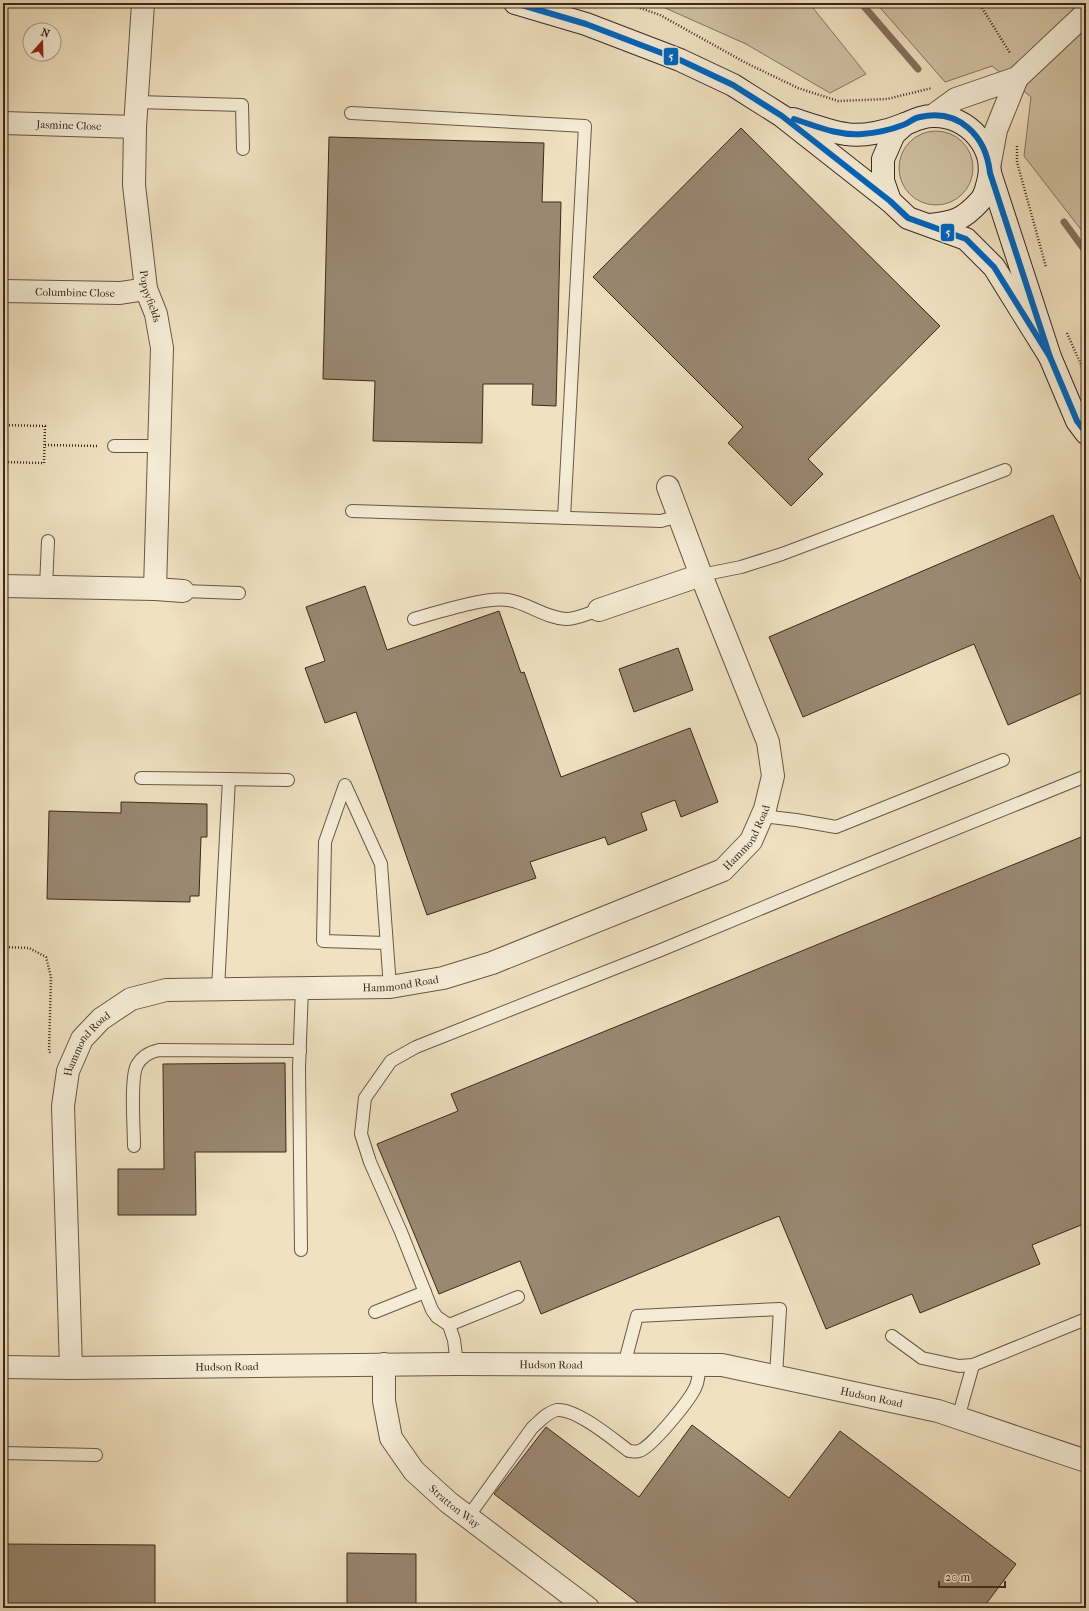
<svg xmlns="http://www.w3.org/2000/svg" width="1089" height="1611" font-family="'IM FELL French Canon',serif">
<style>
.green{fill:#d1c2a4;stroke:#867560}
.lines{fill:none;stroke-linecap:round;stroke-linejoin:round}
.stream{stroke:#83715e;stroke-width:7}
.building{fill:#9a8872;stroke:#3c281d}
.lane-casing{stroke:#695646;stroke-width:14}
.street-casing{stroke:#695646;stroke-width:24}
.secondary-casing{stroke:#3c281d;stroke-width:24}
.path{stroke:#3c281d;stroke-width:2.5;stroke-dasharray:1 2;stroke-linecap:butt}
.lane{stroke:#f5ecd6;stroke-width:12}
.street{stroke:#f5ecd6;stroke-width:22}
.secondary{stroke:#f5ecd6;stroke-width:22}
.bus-1-casing{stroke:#f5ecd6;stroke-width:9}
.bus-1{stroke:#0065bd;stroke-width:6}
.labels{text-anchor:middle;stroke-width:3;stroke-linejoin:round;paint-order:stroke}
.street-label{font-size:11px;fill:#3c281d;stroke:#f5ecd6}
.line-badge{stroke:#f5ecd6;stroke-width:1.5}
.badge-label{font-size:11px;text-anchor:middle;font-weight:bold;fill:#fff}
</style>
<rect width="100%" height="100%" fill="#f0e1c0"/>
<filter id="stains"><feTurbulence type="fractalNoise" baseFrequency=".005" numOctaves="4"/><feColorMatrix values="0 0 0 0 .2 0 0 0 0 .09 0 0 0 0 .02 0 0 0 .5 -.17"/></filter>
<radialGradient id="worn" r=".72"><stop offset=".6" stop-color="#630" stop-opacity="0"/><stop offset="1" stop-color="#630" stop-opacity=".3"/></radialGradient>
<!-- green -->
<g class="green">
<polygon points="654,3 809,3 866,74 830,93 746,44"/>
<polygon points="876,3 1086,3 1086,236 1024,156 1031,97 992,66 945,82"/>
<circle cx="936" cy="168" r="37"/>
</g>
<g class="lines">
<!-- stream -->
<g class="stream">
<polyline points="861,3 918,69"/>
<polyline points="1064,222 1086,252"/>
</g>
</g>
<!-- building -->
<g class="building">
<polygon points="741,128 940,326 808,459 823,474 791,506 728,443 743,427 593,277"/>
<polygon points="329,137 544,143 542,202 561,202 556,406 532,405 533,384 483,384 482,443 373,441 375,381 323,379"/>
<polygon points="1053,515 1086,593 1086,691 1008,725 974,644 803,717 769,637"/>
<polygon points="365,586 387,650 499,611 521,673 524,672 561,777 690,728 718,802 681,817 675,800 641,813 647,830 608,845 605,837 530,862 536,878 427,915 356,712 325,723 305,668 325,661 306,607"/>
<polygon points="678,648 693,690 634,712 619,669"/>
<polygon points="121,802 207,804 207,837 201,837 199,896 190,896 190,902 47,899 49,811 121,813"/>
<polygon points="1086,835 1086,1223 1032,1245 1040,1264 920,1313 912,1294 826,1329 779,1216 541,1314 520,1261 439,1294 377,1144 458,1111 451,1094"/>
<polygon points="285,1063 286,1152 195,1152 196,1215 118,1215 118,1169 164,1169 163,1064"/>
<polygon points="692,1425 789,1498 840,1431 1016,1564 983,1608 645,1608 494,1494 546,1427 639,1497"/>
<polygon points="3,1544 155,1545 155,1608 3,1608"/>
<polygon points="347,1553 416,1554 416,1608 347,1608"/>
</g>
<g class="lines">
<defs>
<g id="lane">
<polyline points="137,102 242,105 243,149"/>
<polyline points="351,113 585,126 564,518"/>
<polyline points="114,446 159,446"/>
<polyline points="352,511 661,521 679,516"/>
<polyline points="701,575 741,567 782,554 1005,470"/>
<polyline points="46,587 48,541"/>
<polyline points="183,591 239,593"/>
<path d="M414,619c25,-7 70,-22 94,-19 20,3 37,18 58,19 10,0 23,-6 33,-9"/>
<polyline points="141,778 229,779"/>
<polyline points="762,816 796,820 836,827 1003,760"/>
<polyline points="386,943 323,941 325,842 345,785 381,864 390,987"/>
<polyline points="218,989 229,779 288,780"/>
<path d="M134,1146c0,-17 -4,-68 3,-81 5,-9 13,-13 22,-15l141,1"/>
<polyline points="301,1250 299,1068 302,988"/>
<polyline points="375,1312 425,1292"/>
<polyline points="449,1325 518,1297"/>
<polyline points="892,1336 922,1358 959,1366 973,1365 1086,1319"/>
<polyline points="457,1364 454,1340 449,1325 437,1317 432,1310 401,1232 370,1162 361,1134 365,1098 391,1061 416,1047 661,950 849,872 1086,776"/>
<polyline points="624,1365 637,1316 780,1309 776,1376"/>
<polyline points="958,1418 973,1365"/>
<polyline points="3,1453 96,1455"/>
<path d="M468,1517l64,-89c8,-7 15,-16 25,-18 19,-2 57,30 72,41 3,0 7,1 10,0 12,-3 52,-52 57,-65 3,-7 3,-14 3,-21"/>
</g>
<g id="street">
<path id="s1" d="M143,3l-8,124 -1,58 12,104 10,25 6,34 -7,241"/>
<polyline points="934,115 956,99 1017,78 1086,13"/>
<path id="s2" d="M3,123l132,4"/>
<polyline points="990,162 996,130 1017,78"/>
<path id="s3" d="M3,291l117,2 26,-4"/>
<polyline points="668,487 701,575"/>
<polyline points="3,586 155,589 183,591"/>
<path id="s4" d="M384,1364v37l7,37 23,33 34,31 140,106"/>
<path id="s5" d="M3,1367l68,1 386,-4 265,1 216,46 148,50"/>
<path id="s6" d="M71,1368l-8,-262 5,-35 14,-32 19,-20 30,-20 35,-9 224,-3 53,-9 49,-15 231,-93 28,-29 14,-32 8,-33 -5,-34 -67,-167 -102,35"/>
</g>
<g id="secondary">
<polyline points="515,3 586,24 680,60 733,85 782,116 890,201 908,218 966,239 994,267 1050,357"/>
<path d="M793,119c16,5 37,13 53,15 18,3 42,-3 59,-10 10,-4 17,-8 28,-8 35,-1 64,32 55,66 -2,7 -3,14 -8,19 -17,19 -26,21 -50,24"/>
<polyline points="990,173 1050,357 1077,421 1086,433"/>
<polyline points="890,201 883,181 883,159 894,134 905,124"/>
</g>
</defs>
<!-- lane casing -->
<use href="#lane" class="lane-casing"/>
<!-- street casing -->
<use href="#street" class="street-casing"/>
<!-- secondary casing -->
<use href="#secondary" class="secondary-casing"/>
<!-- path -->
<g class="path">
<polyline points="626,3 660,15 746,63 798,88 838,101 887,99 932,88"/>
<polyline points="979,3 1010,53"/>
<polyline points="1017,146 1017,162 1046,267"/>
<polyline points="1067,333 1086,376"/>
<polyline points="3,425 45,426 44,463 3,462"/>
<polyline points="45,445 98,446"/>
<polyline points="3,947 29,948 46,957 51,977 49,1051 51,1054"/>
</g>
<!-- lane -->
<use href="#lane" class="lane"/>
<!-- street -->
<use href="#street" class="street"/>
<!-- secondary -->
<use href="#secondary" class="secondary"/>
<defs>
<g id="bus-1">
<polyline points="515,3 586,24 680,60 733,85 782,116 890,201 908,218 966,239 994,267 1050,357"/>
<path d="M794,119c22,7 44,17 68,15 14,-1 28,-4 41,-9 6,-2 10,-7 17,-8 39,-9 66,19 70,56l60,184 27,64 9,12"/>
</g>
</defs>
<!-- bus-1 casing -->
<use href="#bus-1" class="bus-1-casing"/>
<!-- bus-1 -->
<use href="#bus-1" class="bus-1"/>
</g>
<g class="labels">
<!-- street labels -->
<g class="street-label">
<text dy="4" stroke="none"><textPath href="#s2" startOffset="66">Jasmine Close</textPath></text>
<text dy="4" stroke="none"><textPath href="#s3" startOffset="72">Columbine Close</textPath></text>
<text dy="4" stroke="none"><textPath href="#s1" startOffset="295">Poppyfields</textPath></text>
<text dy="4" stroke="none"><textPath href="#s6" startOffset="1051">Hammond Road</textPath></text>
<text dy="4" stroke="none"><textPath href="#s6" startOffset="667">Hammond Road</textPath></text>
<text dy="4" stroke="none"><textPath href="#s6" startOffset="331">Hammond Road</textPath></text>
<text dy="4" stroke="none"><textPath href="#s5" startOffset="548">Hudson Road</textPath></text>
<text dy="4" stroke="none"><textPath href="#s5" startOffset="224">Hudson Road</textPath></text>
<text dy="4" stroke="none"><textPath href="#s5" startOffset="872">Hudson Road</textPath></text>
<text dy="4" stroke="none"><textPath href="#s4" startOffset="169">Stratton Way</textPath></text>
</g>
</g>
<g class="line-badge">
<rect x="663" y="47" width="16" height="19" rx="4" fill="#0065bd"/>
<rect x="940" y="223" width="15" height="19" rx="4" fill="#0065bd"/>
</g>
<g class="badge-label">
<text x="671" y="60">5</text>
<text x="948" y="236">5</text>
</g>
<!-- margin -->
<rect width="1089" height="1611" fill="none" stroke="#f0e1c0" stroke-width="16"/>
<rect x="4" y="4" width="1081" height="1603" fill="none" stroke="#3c281d" stroke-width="2"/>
<rect x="8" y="8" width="1073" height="1595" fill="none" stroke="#3c281d"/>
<!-- north arrow -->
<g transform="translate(42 42) rotate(20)"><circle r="19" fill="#f5ecd6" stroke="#ab9e8c"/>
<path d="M0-3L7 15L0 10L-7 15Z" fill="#8f2418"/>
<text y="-6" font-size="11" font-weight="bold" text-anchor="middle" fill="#3c281d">N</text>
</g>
<!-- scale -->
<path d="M939 1581v6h66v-6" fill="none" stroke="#3c281d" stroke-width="2"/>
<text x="945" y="1581" font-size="12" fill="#3c281d" stroke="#f5ecd6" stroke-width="3" paint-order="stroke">20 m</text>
<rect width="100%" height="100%" filter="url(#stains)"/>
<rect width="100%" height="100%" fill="url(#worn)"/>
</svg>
